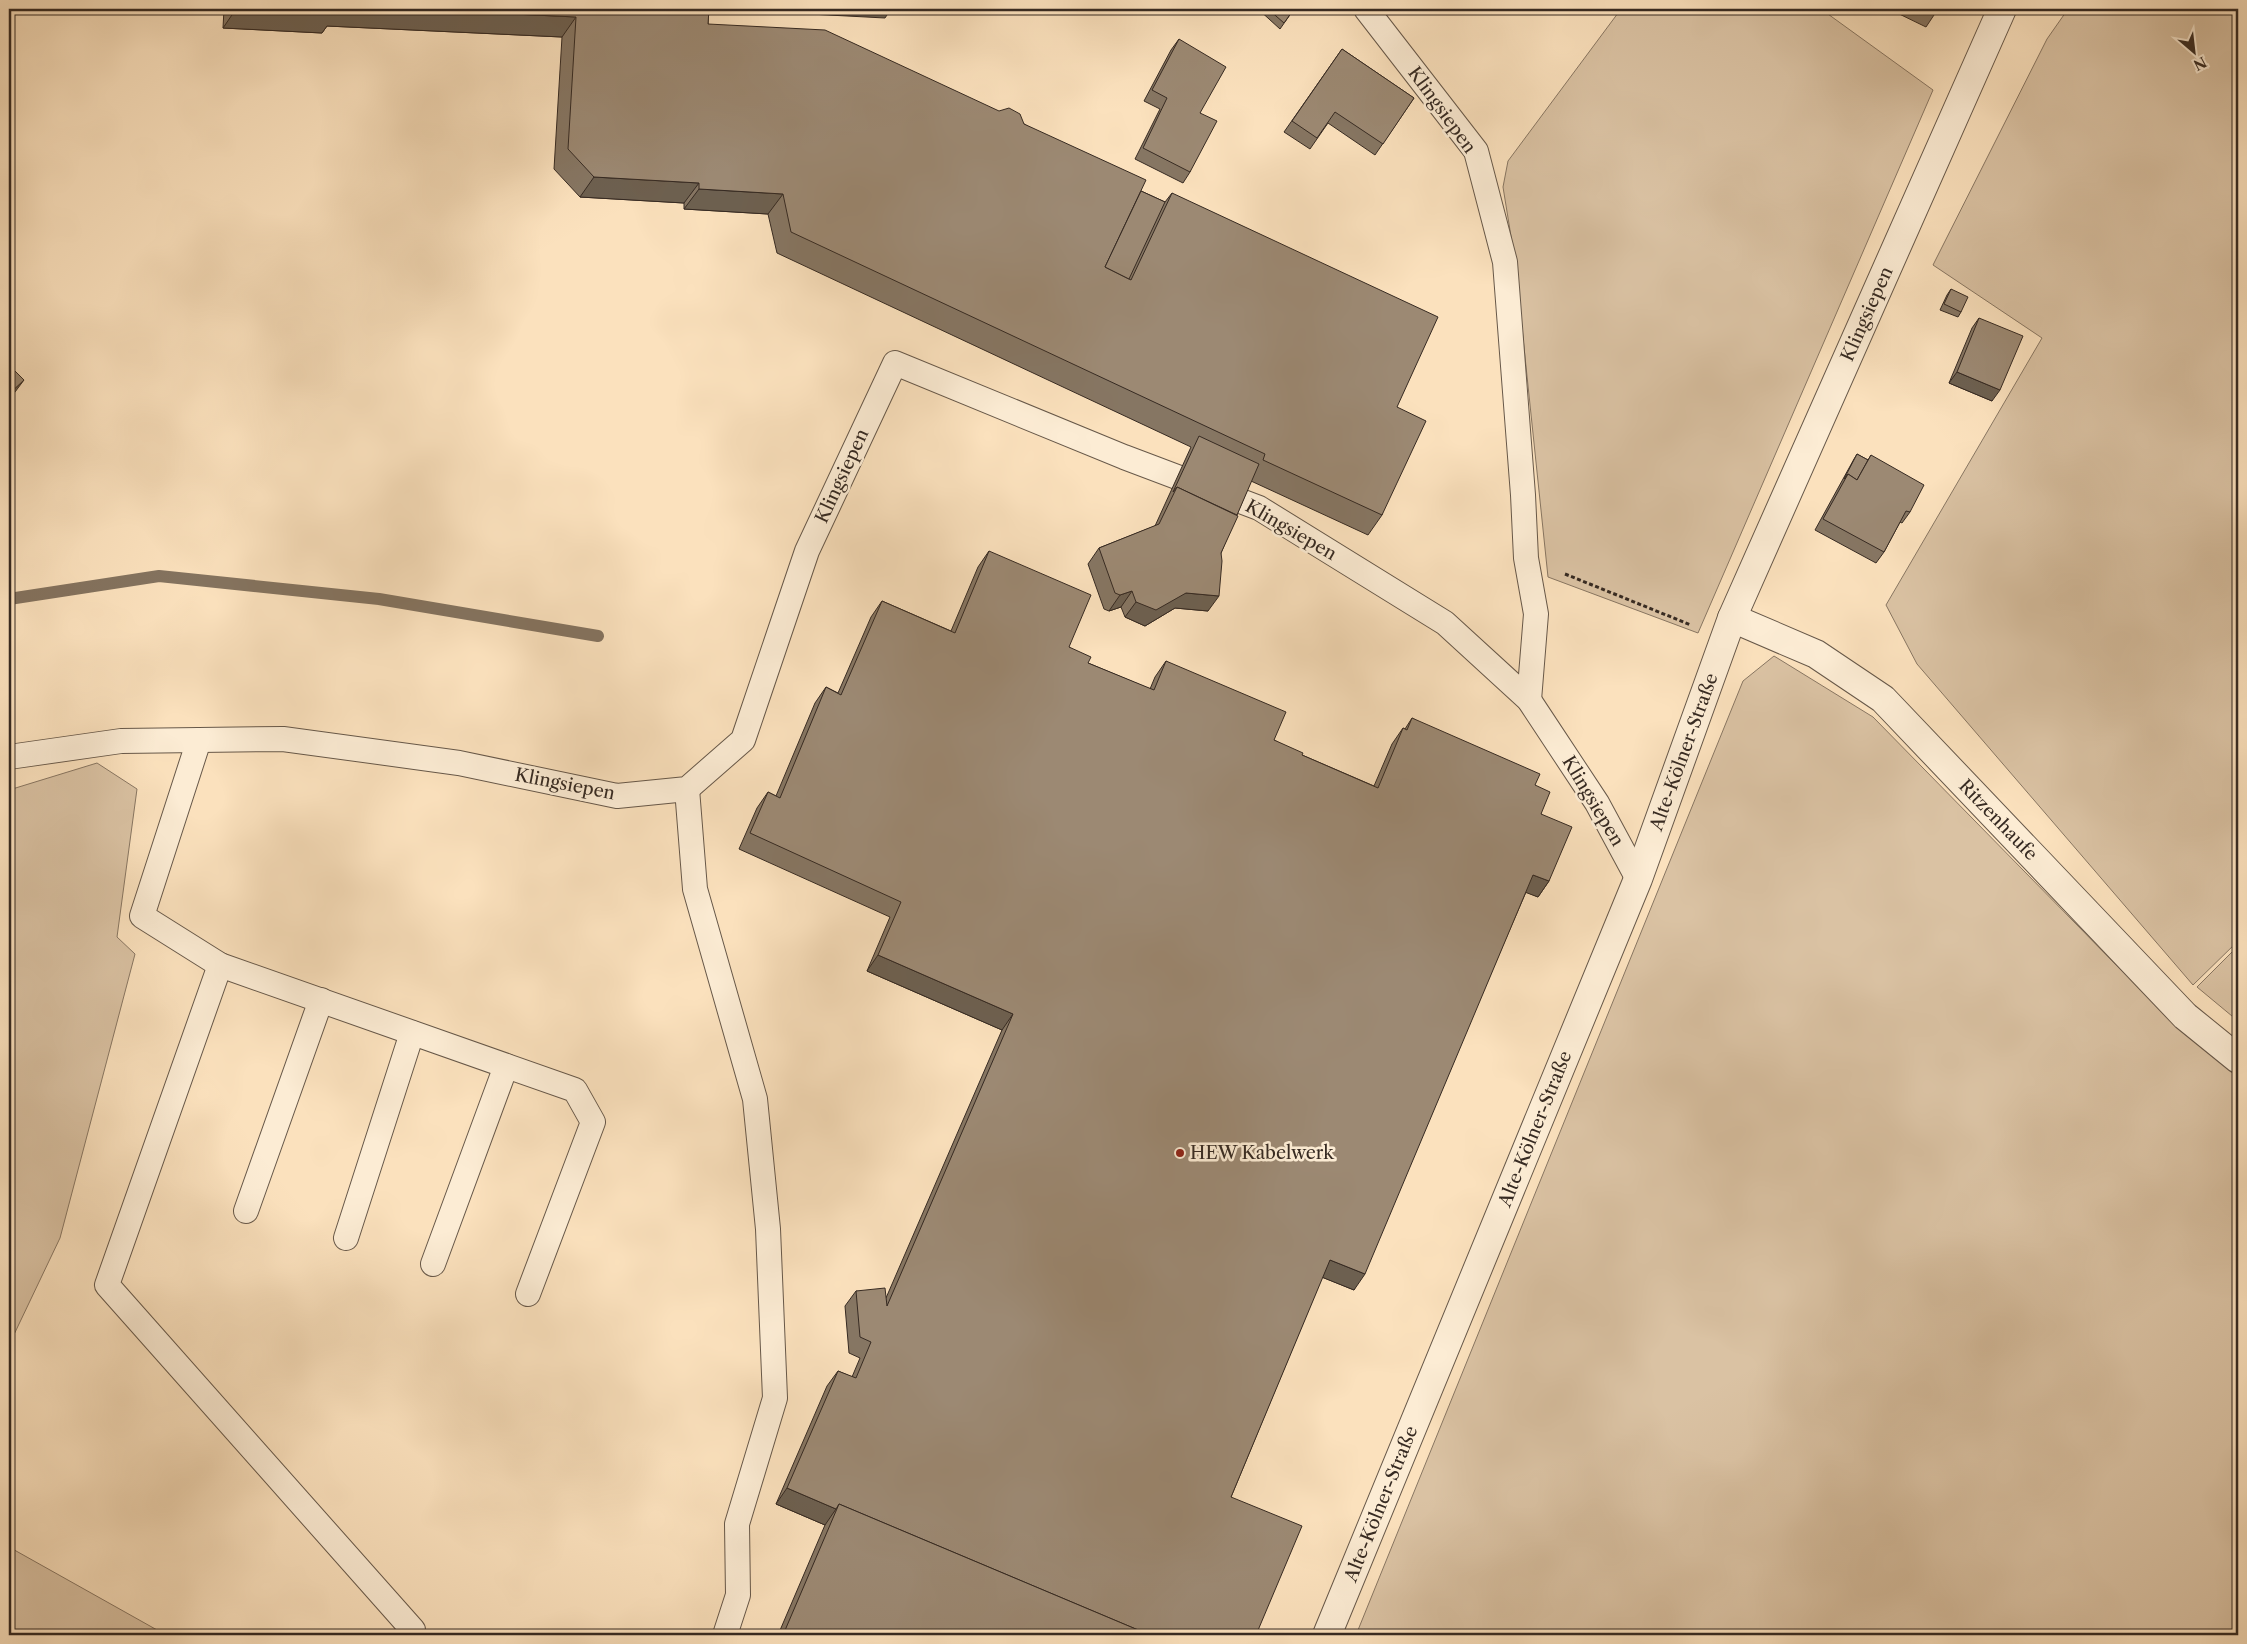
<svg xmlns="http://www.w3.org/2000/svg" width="2247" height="1644" font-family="'Libre Caslon Text',serif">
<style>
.green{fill:#dac2a3;stroke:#887662}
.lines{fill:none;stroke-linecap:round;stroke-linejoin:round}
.stream{stroke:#84735f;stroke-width:12}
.service-casing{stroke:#675849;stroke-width:26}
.minor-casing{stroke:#675849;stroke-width:30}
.path{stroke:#362a22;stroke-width:3;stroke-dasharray:4 2.5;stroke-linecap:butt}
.service{stroke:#fcecd4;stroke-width:24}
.minor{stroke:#fcecd4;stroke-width:28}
.wall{fill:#867663;stroke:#362a22}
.shaded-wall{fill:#6d6050;stroke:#362a22}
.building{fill:#9c8973;stroke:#362a22}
.poi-dot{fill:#8f2418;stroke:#fcecd4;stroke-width:2}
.labels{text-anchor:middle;stroke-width:5;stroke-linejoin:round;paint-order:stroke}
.street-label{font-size:18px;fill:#362a22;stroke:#fcecd4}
.poi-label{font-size:18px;fill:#362a22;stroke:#fcecd4;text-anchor:start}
</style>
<rect width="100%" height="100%" fill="#fbe1bd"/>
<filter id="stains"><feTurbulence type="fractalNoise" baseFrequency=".004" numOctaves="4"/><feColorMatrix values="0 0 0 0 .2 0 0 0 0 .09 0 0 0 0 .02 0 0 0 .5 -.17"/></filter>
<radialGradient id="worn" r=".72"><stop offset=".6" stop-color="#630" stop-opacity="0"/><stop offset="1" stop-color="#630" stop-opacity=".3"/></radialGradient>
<!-- green -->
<g class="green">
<polygon points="1621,9 1821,9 1933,90 1698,633 1548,577 1515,261 1503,187 1508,161"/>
<polygon points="2068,9 2238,9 2238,941 2193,985 1917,664 1886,605 2042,338 1933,265 2047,39"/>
<polygon points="1774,656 1873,717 2175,1025 2238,1077 2238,1635 1356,1635 1743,681"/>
<polygon points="97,763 137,789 117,937 135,954 60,1238 9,1345 9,790"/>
<polygon points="2238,946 2238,1021 2197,987"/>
<polygon points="9,1547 166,1635 9,1635"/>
</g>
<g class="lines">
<!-- stream -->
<polyline class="stream" points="9,599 159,576 379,599 598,636"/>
<defs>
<g id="service">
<polyline points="1366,9 1476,151 1505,262 1523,495 1526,558 1536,614 1529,700"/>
<polyline points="199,740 283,739 459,763 617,796 687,789 743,740 807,551 895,363 1124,457 1259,508 1445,623 1529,700 1597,803 1638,879"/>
<polyline points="9,757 121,741 199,740 142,916 220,965 575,1090 593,1122 528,1294"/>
<polyline points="687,789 695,889 755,1099 768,1229 775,1398 737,1524 738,1595 725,1635"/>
<polyline points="220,965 107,1285 413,1630 412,1635"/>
<polyline points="246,1211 321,1000"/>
<polyline points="346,1238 412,1033"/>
<polyline points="433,1264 506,1066"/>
</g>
<g id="minor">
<polyline points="1732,618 1816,654 1883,699 2185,1016 2238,1059"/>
<polyline points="1327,1635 1638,879 1732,618 2002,9"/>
</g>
</defs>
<!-- service casing -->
<use href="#service" class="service-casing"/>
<!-- minor casing -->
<use href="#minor" class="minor-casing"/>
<!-- path -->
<polyline class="path" points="1565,574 1691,625"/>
<!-- service -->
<use href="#service" class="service"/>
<!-- minor -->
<use href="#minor" class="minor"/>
</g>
<!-- wall -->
<g class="wall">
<polygon points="224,9 709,9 708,24 1024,124 1141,191 1165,202 1172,193 1397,407 1382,515 1368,535 1251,481 1221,553 1208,611 1175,608 1145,626 1125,617 1121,607 1109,611 1104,609 1088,564 1099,548 1155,526 1191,447 777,253 768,214 684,209 684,203 580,197 554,169 562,37 327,26 322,33 223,28"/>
<polygon points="1258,9 1294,9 1280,29"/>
<polygon points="1889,9 1938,9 1926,27"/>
<polygon points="1179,39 1200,113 1190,172 1183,183 1135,159 1160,109 1144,101 1171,50"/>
<polygon points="1342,49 1414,98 1375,155 1328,123 1310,149 1284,132"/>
<polygon points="1951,289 1961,312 1958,317 1940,310 1947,295"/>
<polygon points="1979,318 1992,401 1949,383 1972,328"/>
<polygon points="1857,454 1868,460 1871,455 1910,512 1902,523 1900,522 1884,552 1876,563 1815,530 1854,459"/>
<polygon points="989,551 1069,647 1088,663 1150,689 1155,677 1166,661 1274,740 1302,755 1374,786 1392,744 1403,728 1405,729 1412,718 1535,785 1541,814 1549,881 1538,897 1526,892 1354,1290 1322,1277 1231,1497 1256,1635 778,1635 825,1525 776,1504 827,1386 838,1371 852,1377 860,1358 849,1353 845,1306 856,1291 886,1298 1002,1030 867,971 890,917 739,849 757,808 768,792 776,796 815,703 826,687 838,693 871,617 882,601 951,631 978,567"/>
</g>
<!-- shaded-wall -->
<g class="shaded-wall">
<polygon points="236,9 408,9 576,17 562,37 327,26 322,33 223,28"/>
<polygon points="715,9 891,9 885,18"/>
<polygon points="594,177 699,183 684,203 580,197"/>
<polygon points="699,189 783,194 768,214 684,209"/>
<polygon points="1957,372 2000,390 1992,401 1949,383"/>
<polygon points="24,380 12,396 9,399 9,394"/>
<polygon points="1132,591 1121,607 1109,611 1120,595"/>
<polygon points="1186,593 1219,596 1208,611 1175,608 1145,626 1125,617 1136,602"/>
<polygon points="1533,875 1549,881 1538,897 1522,891"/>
<polygon points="878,955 1013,1014 1002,1030 867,971"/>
<polygon points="1330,1260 1365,1274 1354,1290 1319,1276"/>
<polygon points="787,1488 836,1509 825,1525 776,1504"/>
</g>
<!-- building -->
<g class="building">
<polygon points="251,9 336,9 336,13"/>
<polygon points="408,9 709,9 708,24 825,30 999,111 1009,108 1020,114 1024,124 1146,180 1105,267 1131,280 1172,193 1438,317 1397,407 1426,421 1382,515 1263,460 1265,454 791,232 783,194 699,189 699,183 594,177 568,149 576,17"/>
<polygon points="1268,9 1294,9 1284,23"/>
<polygon points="1179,39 1226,67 1200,113 1217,121 1190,172 1143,148 1167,98 1152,90"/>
<polygon points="1342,49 1414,98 1383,144 1335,112 1317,138 1292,121"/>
<polygon points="1141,191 1165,202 1129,279 1105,267"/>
<polygon points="1951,289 1968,297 1961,312 1944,304"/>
<polygon points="1979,318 2023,336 2000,390 1957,372"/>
<polygon points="9,365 24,380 9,394"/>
<polygon points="1199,436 1259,464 1237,515 1177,487 1173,492"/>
<polygon points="1857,454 1868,460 1857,480 1848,474 1844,479"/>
<polygon points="1871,455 1924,485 1910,512 1906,511 1884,552 1823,519 1848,474 1857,480"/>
<polygon points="1177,487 1238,516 1221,553 1222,561 1219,596 1186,593 1156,610 1136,602 1132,591 1120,595 1115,593 1099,548 1159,524"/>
<polygon points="989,551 1091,595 1069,647 1091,657 1088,663 1154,690 1166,661 1286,712 1274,740 1303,753 1302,755 1378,788 1403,728 1407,730 1412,718 1540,774 1535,785 1550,792 1541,814 1572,827 1549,881 1533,875 1365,1274 1330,1260 1231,1497 1302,1526 1256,1635 1150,1635 839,1504 836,1509 787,1488 838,1371 856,1378 871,1342 860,1337 856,1291 885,1288 887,1306 1013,1014 878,955 901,902 750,833 768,792 780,798 826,687 841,695 882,601 955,633"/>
<polygon points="839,1504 1150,1635 783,1635"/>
</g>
<!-- markers -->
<circle class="poi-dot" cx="1180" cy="1153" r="5"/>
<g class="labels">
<!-- street labels -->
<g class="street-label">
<text transform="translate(1442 110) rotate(54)" y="6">Klingsiepen</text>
<text transform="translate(1867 314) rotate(-66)" y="6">Klingsiepen</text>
<text transform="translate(842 476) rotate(-65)" y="6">Klingsiepen</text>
<text transform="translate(1291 530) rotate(30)" y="6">Klingsiepen</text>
<text transform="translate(1684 752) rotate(-70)" y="6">Alte-Kölner-Straße</text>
<text transform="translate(565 784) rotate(11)" y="6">Klingsiepen</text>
<text transform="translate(1593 801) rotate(59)" y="6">Klingsiepen</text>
<text transform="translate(1998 820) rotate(46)" y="6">Ritzenhaufe</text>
<text transform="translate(1535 1129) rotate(-68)" y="6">Alte-Kölner-Straße</text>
<text transform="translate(1381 1504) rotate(-68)" y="6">Alte-Kölner-Straße</text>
</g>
<!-- poi labels -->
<g class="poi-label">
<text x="1190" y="1159">HEW Kabelwerk</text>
</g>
</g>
<!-- margin -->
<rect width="2247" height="1644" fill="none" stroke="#fbe1bd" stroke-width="30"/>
<rect x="10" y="10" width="2227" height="1624" fill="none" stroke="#362a22" stroke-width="2.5"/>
<rect x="15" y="15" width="2217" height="1614" fill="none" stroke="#362a22"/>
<!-- north arrow -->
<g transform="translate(2194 52) rotate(152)" stroke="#fcecd4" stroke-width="4" paint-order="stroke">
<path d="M0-4L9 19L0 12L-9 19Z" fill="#362a22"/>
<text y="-8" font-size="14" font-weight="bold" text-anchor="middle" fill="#362a22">N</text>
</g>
<rect width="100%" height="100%" filter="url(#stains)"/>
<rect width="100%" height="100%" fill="url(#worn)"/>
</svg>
